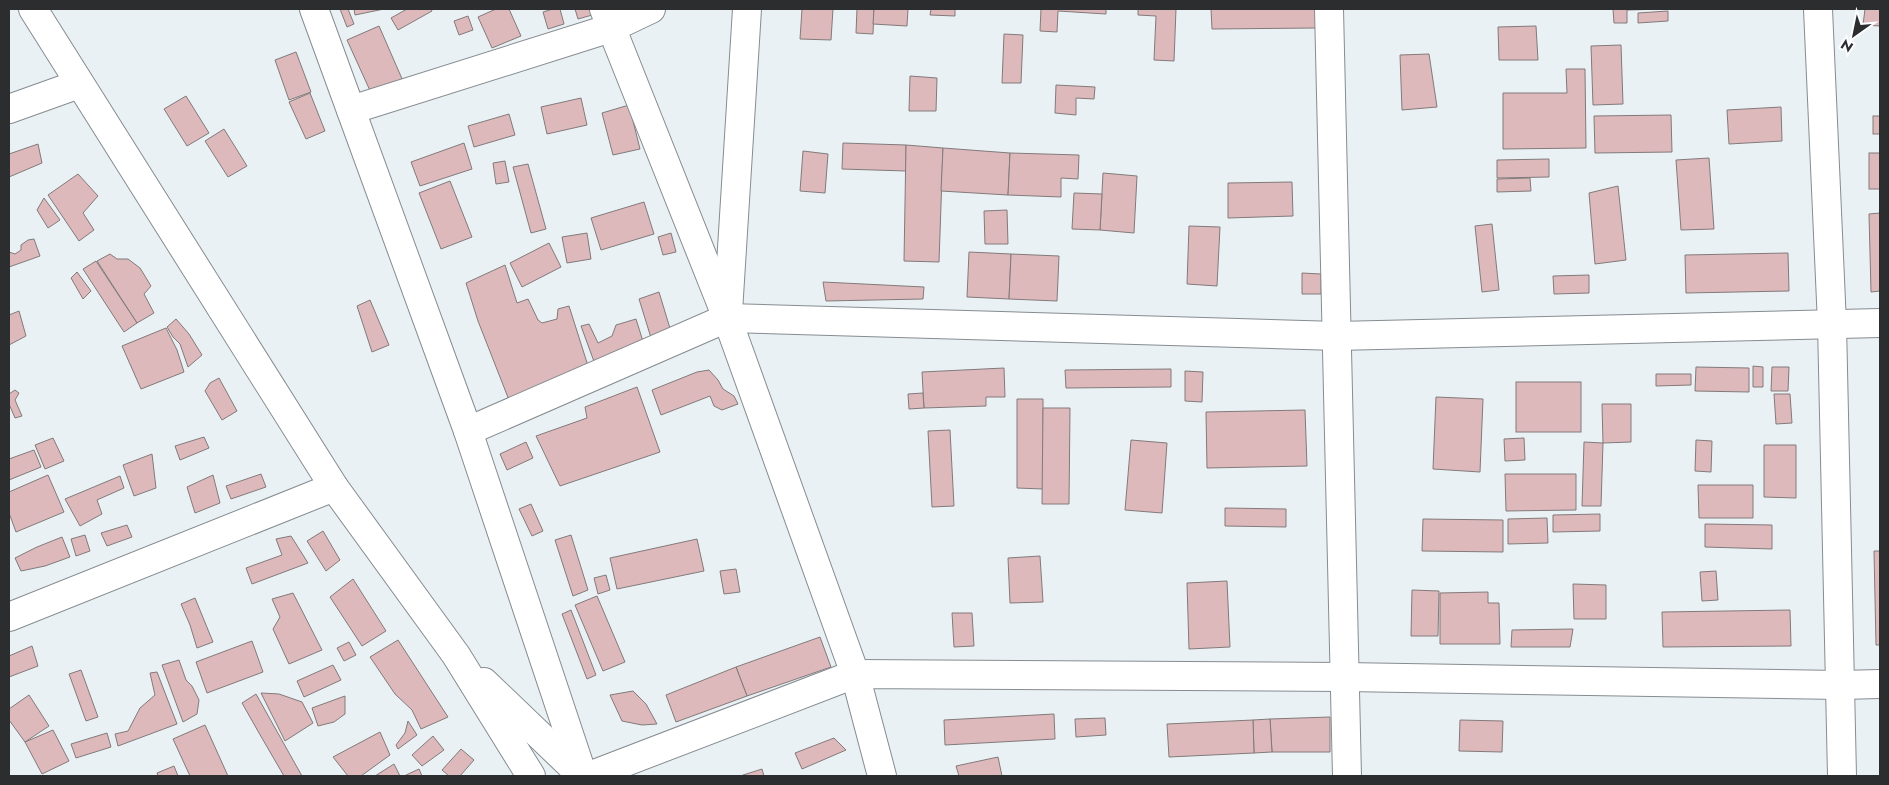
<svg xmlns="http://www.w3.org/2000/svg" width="1889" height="785" font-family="Jost,sans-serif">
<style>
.building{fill:#ddb9bc;stroke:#827a7a}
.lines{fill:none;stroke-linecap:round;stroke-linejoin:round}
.minor-casing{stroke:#868c90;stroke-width:30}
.tertiary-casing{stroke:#868c90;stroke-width:30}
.minor{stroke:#fff;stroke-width:28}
.tertiary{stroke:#fff;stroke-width:28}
</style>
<rect width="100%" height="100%" fill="#eaf1f5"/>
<!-- building -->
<g class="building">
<polygon points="340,9 348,9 354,24 347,27"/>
<polygon points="354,9 384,9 355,15"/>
<polygon points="407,9 431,9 432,11 398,30 391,18"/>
<polygon points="496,9 509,9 521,36 492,48 478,17"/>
<polygon points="553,9 560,9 564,24 548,29 543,12"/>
<polygon points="575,9 602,9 603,12 578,19"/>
<polygon points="802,9 833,9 831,40 800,39"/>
<polygon points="857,9 874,9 873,34 856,33"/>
<polygon points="874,9 908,9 907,26 873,24"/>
<polygon points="931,9 955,9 955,16 930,15"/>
<polygon points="1041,9 1106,9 1106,14 1058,11 1057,32 1040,31"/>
<polygon points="1138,9 1176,9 1174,61 1154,60 1156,16 1138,15"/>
<polygon points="1211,9 1316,9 1316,28 1212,29"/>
<polygon points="1613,9 1667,9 1627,10 1627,23 1614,23"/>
<polygon points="1865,9 1880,9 1880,26 1863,25"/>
<polygon points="1668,11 1668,21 1638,23 1638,13"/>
<polygon points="468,16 473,30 459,35 454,21"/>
<polygon points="379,26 403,81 372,95 347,40"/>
<polygon points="1536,26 1538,60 1499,60 1498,27"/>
<polygon points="1004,34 1023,35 1021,83 1002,83"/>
<polygon points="1621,45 1623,104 1593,105 1591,46"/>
<polygon points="296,52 311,92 289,100 275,60"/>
<polygon points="1429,54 1437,107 1402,110 1400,55"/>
<polygon points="1566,69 1585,69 1586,148 1503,149 1503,93 1567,93"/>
<polygon points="910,76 937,78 936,111 909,111"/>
<polygon points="1056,85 1095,87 1094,99 1076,98 1076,115 1055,113"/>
<polygon points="310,93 325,131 306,139 289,102"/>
<polygon points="186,96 209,133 187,146 164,109"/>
<polygon points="581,98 587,125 547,134 541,107"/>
<polygon points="629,105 640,149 613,155 602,113"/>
<polygon points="1781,107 1782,141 1729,144 1727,110"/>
<polygon points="509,114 515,135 474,147 468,126"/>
<polygon points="1671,115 1672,152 1595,153 1594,116"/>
<rect x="1873" y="116" width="7" height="18"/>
<polygon points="224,129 247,166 228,177 205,141"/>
<polygon points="464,143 472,169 420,186 411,162"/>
<polygon points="843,143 906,145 906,171 842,169"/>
<polygon points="38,144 42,163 9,177 9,154"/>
<polygon points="906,145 943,148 939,262 904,261"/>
<polygon points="943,148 1010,153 1008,195 941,191"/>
<polygon points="803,151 828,154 825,193 800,191"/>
<polygon points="1010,153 1079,155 1078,179 1061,178 1061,197 1008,195"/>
<rect x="1869" y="153" width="11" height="36"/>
<polygon points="1709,158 1714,229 1681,230 1676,160"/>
<polygon points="1549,159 1549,177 1497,178 1497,160"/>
<polygon points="505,161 509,182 496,184 493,163"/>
<polygon points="528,164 546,229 531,233 513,167"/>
<polygon points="1103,173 1137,176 1134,233 1100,230"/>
<polygon points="78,174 98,196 83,213 94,230 79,241 48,195"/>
<polygon points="1530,178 1531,191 1497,192 1497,179"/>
<polygon points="450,181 472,237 441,249 419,193"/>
<polygon points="1292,182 1293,216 1228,218 1228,183"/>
<polygon points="1618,186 1626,260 1595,264 1589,193"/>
<polygon points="1074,193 1102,194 1100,230 1072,229"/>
<polygon points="44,198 60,220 48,228 37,210"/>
<polygon points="644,202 654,234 601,250 591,218"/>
<polygon points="1007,210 1008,244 985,244 984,211"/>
<polygon points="1880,213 1880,291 1871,292 1869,214"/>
<polygon points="1492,224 1499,290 1482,292 1475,226"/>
<polygon points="1189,226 1220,227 1217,286 1187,284"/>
<polygon points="587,233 591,259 567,263 562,237"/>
<polygon points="671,233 676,252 663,255 658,237"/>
<polygon points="34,239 40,256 9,267 9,252 15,254 21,250 21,245 28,240"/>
<polygon points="549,243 561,267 522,287 510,263"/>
<polygon points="969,252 1011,254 1009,299 967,297"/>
<polygon points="1788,253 1789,291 1686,293 1685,255"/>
<polygon points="110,254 117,259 128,259 140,268 151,286 144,294 154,313 137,323 97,261"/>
<polygon points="1011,254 1059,256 1057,301 1009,299"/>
<polygon points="96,261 137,323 124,332 83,269"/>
<polygon points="505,265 517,303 528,299 538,320 542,323 557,319 558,309 569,306 589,369 509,400 478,321 466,283"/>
<polygon points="77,272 91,291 83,299 71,278"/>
<polygon points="1302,273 1321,274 1321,294 1302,294"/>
<polygon points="1589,275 1589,293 1554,294 1553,276"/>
<polygon points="823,282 924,287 923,299 826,301"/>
<polygon points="659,292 672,335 652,341 639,299"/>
<polygon points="370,300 389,345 372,352 357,306"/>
<polygon points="19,311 26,336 9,345 9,315"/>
<polygon points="176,319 189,334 202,355 188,367 180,344 173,337 167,327"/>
<polygon points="636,319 646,351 596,367 581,326 589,324 598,343 612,336 616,325"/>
<polygon points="166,328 177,350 184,372 141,389 122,346"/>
<polygon points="1753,366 1763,367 1763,387 1753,387"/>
<polygon points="1696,367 1749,368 1749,392 1695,391"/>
<polygon points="1772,367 1789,367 1788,391 1771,391"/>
<polygon points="1004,368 1005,397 986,397 986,406 924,408 922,372"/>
<polygon points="1171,369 1171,387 1066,388 1065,370"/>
<polygon points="709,370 718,380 723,389 734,396 738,404 722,410 714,406 710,396 661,415 652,390 697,372"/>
<polygon points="1185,371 1203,372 1202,402 1185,401"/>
<polygon points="1656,374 1691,374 1691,385 1656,386"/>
<polygon points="219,378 237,411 222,420 205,391 210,383"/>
<rect x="1516" y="382" width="65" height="50"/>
<polygon points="637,387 660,452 560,486 536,436 587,418 585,407"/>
<polygon points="15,390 19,393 15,400 22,416 15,418 9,404 9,394"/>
<polygon points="923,393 924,408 909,409 908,394"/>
<polygon points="1774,394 1790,394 1792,423 1776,424"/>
<polygon points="1436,397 1483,399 1480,472 1433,469"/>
<polygon points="1017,399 1043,399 1043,489 1017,488"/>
<polygon points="1602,404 1631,404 1631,442 1603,443"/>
<polygon points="1043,408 1070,408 1069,504 1042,504"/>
<polygon points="1305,410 1307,466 1207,468 1206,412"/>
<polygon points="950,430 954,506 932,507 928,431"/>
<polygon points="204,437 209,448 180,460 175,446"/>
<polygon points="53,438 64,461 45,469 35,445"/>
<polygon points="1524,438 1525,460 1505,461 1504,439"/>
<polygon points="1131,440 1167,443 1162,513 1125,510"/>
<polygon points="1696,440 1712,441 1711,472 1695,471"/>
<polygon points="526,442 533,458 507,470 500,454"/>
<polygon points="1584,442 1603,443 1601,506 1582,506"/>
<polygon points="1764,445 1796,445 1796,498 1764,497"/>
<polygon points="34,450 41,467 9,480 9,459"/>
<polygon points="152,454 156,488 134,496 123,465"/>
<polygon points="261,474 266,487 231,499 226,486"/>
<polygon points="1505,474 1576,474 1576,510 1506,511"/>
<polygon points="48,475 64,512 16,532 9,513 9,492"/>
<polygon points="213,475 220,503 195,513 187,487"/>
<polygon points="120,476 124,488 97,500 102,514 80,526 65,499"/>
<polygon points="1698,485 1753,485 1753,518 1699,518"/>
<polygon points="531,504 543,531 532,536 519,509"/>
<polygon points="1225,508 1286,509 1286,527 1225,526"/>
<polygon points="1600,514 1600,531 1553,532 1553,515"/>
<polygon points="1547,518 1548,543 1508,544 1508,519"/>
<polygon points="1423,519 1503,520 1503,552 1422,551"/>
<polygon points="1705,524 1772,525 1772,549 1705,547"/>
<polygon points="127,525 132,537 107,546 101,533"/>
<polygon points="323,531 340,560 326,571 307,541"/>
<polygon points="85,535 90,551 76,556 71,539"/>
<polygon points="571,535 588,590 573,596 555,540"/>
<polygon points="291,536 308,563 252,584 246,568 282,555 276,539"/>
<polygon points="62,537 70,557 45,566 21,571 15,558 37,547"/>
<polygon points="697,539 704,571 617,589 610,558"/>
<polygon points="1874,551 1880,551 1880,645 1876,645"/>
<polygon points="1040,556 1043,602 1010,603 1008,558"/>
<polygon points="736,569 740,592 724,594 720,571"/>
<polygon points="1716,571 1718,600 1702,601 1700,572"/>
<polygon points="606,575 610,590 598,594 594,578"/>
<polygon points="353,579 386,631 362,646 330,597"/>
<polygon points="1227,581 1230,647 1189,649 1187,583"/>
<polygon points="1573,584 1606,585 1606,619 1574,619"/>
<polygon points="1412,590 1439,591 1438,636 1411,636"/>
<polygon points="1488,592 1488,603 1499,603 1500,644 1440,644 1440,593"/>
<polygon points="293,593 322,650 289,664 273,629 280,617 272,599"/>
<polygon points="597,596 625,662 603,671 575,605"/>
<polygon points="195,598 213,642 197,648 190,625 181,604"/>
<polygon points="571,610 596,675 587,679 562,614"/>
<polygon points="1790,610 1791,646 1663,647 1662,612"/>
<polygon points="952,613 972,613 974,646 954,647"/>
<polygon points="1573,629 1570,647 1511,647 1512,630"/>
<polygon points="820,637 831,667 747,696 736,667"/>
<polygon points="398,640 448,717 421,729 412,710 395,694 370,657"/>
<polygon points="252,641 263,672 207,693 196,662"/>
<polygon points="349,642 356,655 344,661 337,648"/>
<polygon points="32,646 38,666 9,677 9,656"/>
<polygon points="179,660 186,680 192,686 199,700 197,714 183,722 162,665"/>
<polygon points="333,665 341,680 304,697 297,681"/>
<polygon points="736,667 747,696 676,722 666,695"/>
<polygon points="81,670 98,717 86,721 69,674"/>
<polygon points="157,672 177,724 118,746 115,734 128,731 140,708 155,695 150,673"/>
<polygon points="633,691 646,704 657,724 642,725 622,721 610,695"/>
<polygon points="261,693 279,694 302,702 313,723 285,741"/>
<polygon points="256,694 302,776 284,776 259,733 242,703"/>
<polygon points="29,695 49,726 25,742 9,720 9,709"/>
<polygon points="345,696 345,714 334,722 318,726 312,708"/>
<polygon points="1054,714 1055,739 945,745 944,720"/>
<polygon points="1330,717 1330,752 1272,752 1270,719"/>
<polygon points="1105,718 1106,735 1076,737 1075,719"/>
<polygon points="1270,719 1272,752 1254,753 1253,720"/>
<polygon points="1253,720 1254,753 1169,757 1167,724"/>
<polygon points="1460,720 1503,721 1502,752 1459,751"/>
<polygon points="408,721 417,735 398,749 396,745 405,733"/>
<polygon points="205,725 228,776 190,776 173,739"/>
<polygon points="53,730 69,761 42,774 25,742"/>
<polygon points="380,732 390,755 361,776 348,776 333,757"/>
<polygon points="107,733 111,747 76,758 71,744"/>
<polygon points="433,736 444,750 422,766 412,755"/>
<polygon points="834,738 846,750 802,769 795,753"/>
<polygon points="461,749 474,760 460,776 449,776 442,770"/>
<polygon points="998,757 1002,776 959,776 956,766"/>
<polygon points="394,764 400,776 375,776"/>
<polygon points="174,766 178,776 158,776 157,773"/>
<polygon points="419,769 422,776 404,776"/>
<polygon points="762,769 764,776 740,776"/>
</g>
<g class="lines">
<defs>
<g id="minor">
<polyline points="33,9 334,487 456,655 531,776"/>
<polyline points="604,9 727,318 855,674 882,776"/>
<polyline points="1329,9 1347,776"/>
<polyline points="1818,9 1832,324 1842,776"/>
<polyline points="9,109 79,84"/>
<polyline points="351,110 611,28 651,9"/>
<polyline points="728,312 747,9"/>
<polyline points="468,431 727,318 1337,336 1880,323"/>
<polyline points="9,617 334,487"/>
<polyline points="484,682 582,776"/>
<polyline points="589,776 855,674 1345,677 1840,685 1880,684"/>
</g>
<polyline id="tertiary" points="314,9 468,431 583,776"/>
</defs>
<!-- minor casing -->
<use href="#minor" class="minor-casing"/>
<!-- tertiary casing -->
<use href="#tertiary" class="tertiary-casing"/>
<!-- minor -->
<use href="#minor" class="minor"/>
<!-- tertiary -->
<use href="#tertiary" class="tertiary"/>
</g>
<!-- border -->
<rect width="1889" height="785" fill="none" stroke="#2b2d2f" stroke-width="20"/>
<!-- north arrow -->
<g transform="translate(1854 35) rotate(213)" stroke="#fcfdfe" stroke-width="4" paint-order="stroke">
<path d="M0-4L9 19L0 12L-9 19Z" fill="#2b2d2f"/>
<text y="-8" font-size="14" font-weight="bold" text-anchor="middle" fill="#2b2d2f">N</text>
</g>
</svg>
